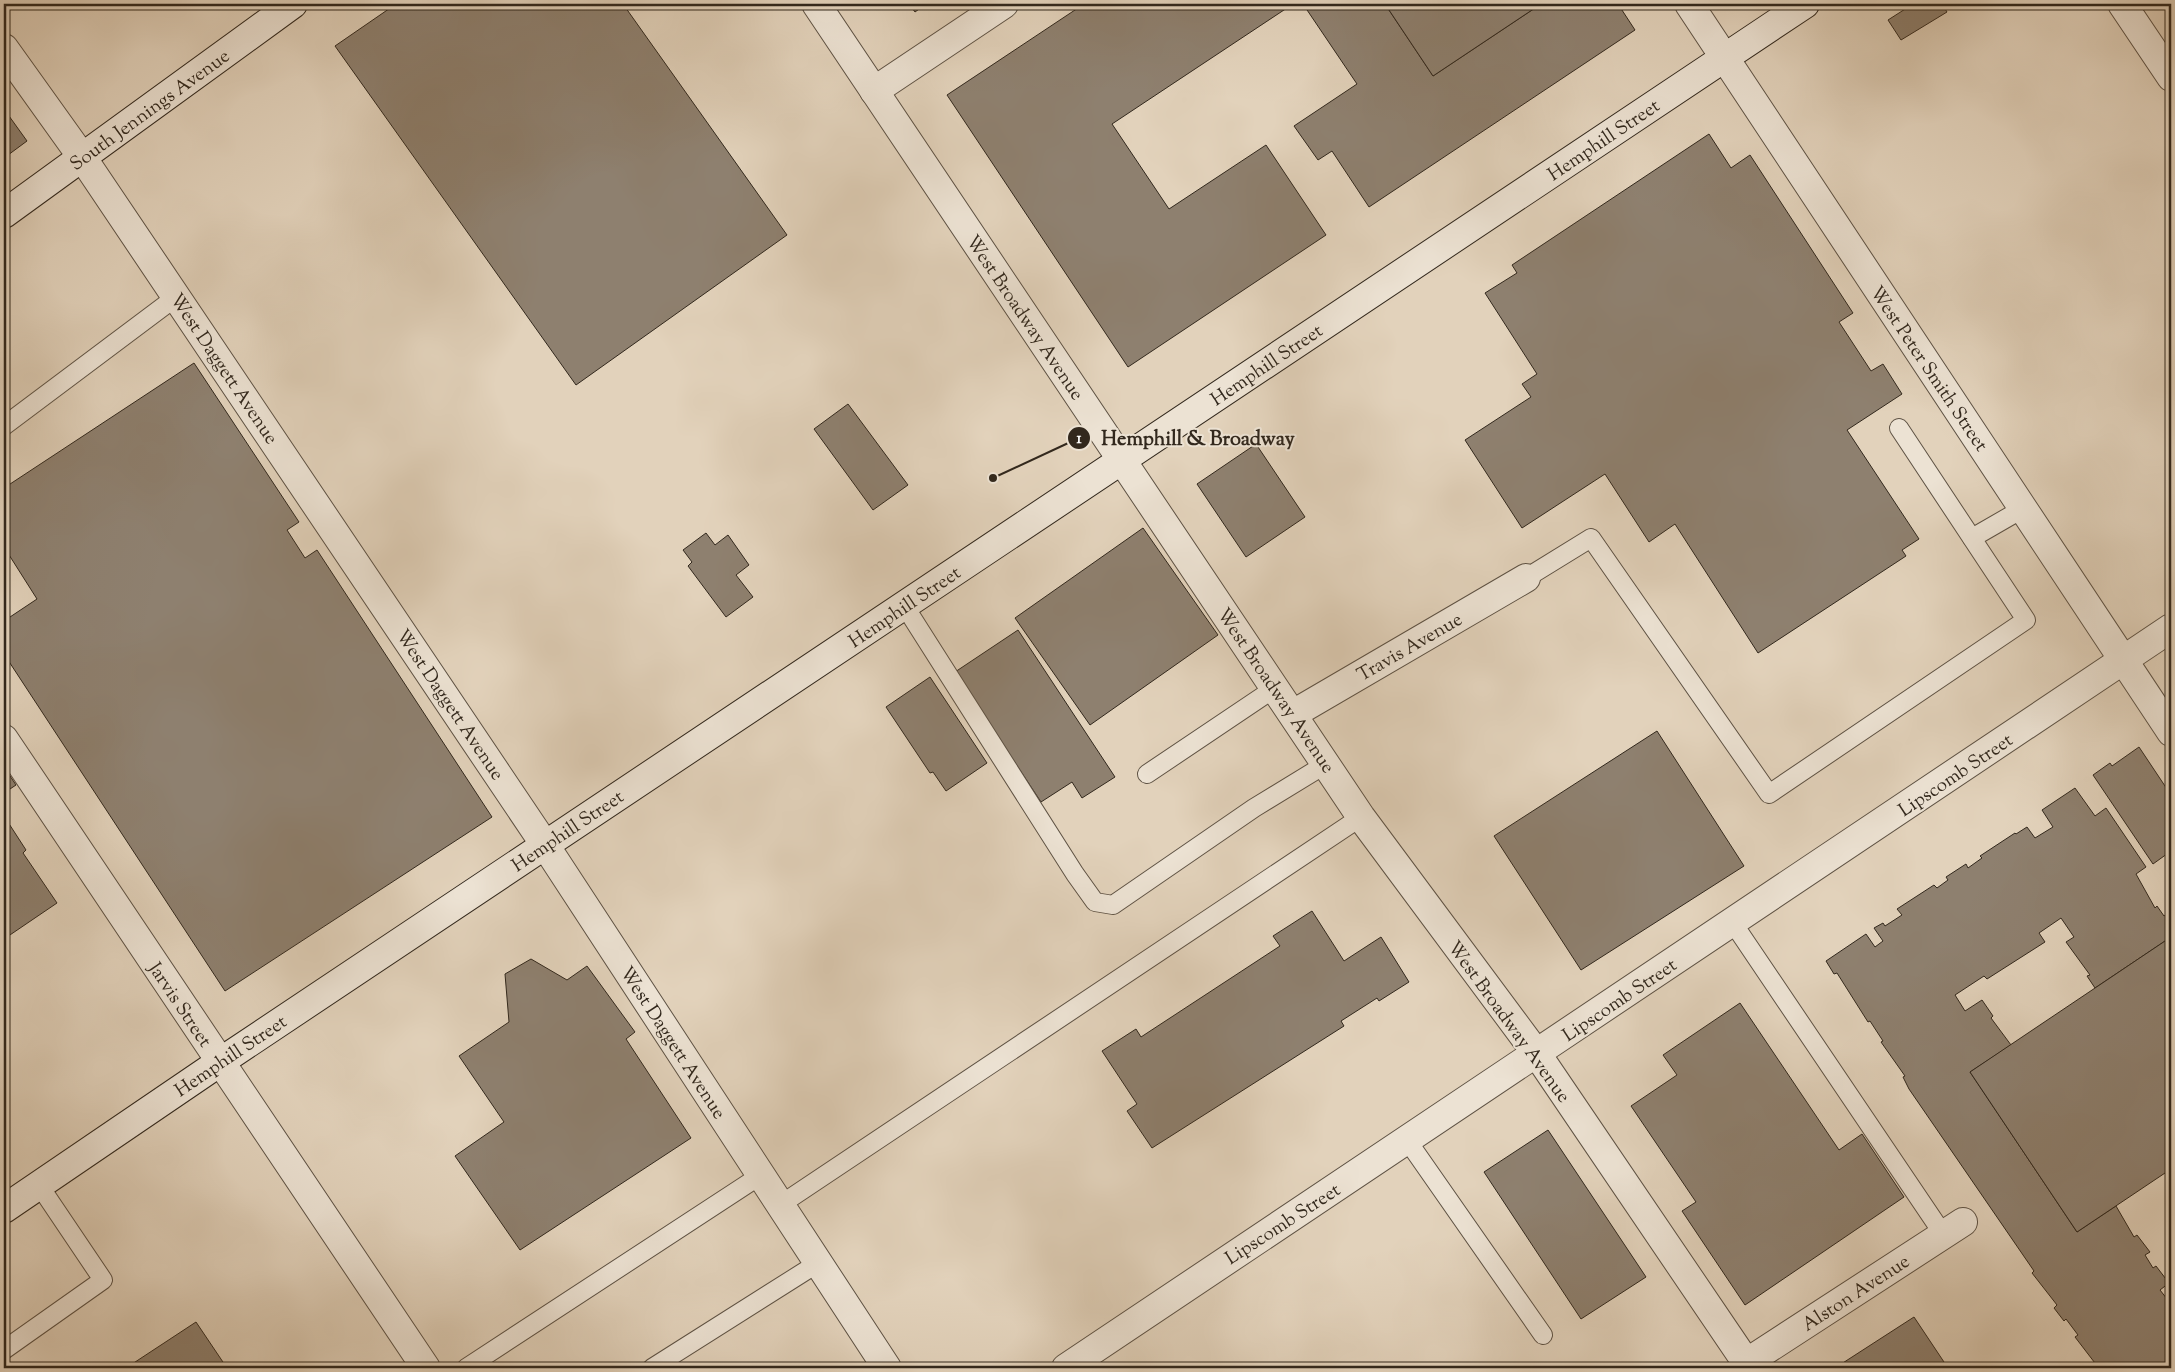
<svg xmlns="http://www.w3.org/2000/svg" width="2175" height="1372" font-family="'Sorts Mill Goudy',serif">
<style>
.building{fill:#8e806f;stroke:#32281d}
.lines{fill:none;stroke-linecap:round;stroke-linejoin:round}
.lane-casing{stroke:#5e5244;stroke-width:20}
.street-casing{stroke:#5e5244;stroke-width:30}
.secondary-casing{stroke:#32281d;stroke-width:30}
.lane{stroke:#ece2d3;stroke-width:18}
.street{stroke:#ece2d3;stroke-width:28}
.secondary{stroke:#ece2d3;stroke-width:28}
.labels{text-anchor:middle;stroke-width:4;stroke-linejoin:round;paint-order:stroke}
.street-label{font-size:19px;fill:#32281d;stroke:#ece2d3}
.leader{fill:none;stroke:#32281d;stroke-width:2}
.callout-dot{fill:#32281d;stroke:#ece2d3;stroke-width:2}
.mark-label{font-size:15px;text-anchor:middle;font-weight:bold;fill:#fff}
.callout-label{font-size:20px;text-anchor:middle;font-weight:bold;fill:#32281d;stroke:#ece2d3;stroke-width:4;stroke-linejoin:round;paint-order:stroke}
</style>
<rect width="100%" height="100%" fill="#e2d2bb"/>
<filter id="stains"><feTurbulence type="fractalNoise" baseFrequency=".004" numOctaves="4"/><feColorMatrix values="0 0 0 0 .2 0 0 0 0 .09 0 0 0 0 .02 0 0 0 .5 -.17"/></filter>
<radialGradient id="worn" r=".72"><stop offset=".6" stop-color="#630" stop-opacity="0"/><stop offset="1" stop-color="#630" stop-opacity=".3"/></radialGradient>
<!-- building -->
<g class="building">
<polygon points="396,4 623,4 787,235 576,385 335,46"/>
<polygon points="909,4 926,4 915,12"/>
<polygon points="1084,4 1293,4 1112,124 1169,209 1266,145 1326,235 1128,367 947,95"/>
<polygon points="1303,4 1385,4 1433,76 1541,4 1618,4 1635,30 1369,207 1332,151 1318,160 1294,126 1357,84"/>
<polygon points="1385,4 1541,4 1433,76"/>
<polygon points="1913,4 1942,4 1947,12 1901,40 1888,20"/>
<polygon points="4,109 27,141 4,158"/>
<polygon points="1709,134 1731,168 1750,155 1853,313 1839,322 1871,371 1883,364 1902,394 1847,430 1919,539 1902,550 1906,556 1758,653 1675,524 1649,542 1605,474 1522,528 1465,440 1531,397 1522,384 1537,374 1485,293 1517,273 1512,265"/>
<polygon points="194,363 299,522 287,530 305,558 317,550 492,817 225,991 4,654 4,621 37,599 4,547 4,488"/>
<polygon points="848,404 908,485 873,510 814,429"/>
<polygon points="1256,444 1305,517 1246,557 1197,484"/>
<polygon points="1143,528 1218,635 1090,725 1015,618"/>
<polygon points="706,533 715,545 728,535 749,565 736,575 753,597 726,617 688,566 692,562 683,550"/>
<polygon points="1018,630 1115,777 1082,798 1072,782 1041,802 955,672"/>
<polygon points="930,677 987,763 946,791 933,772 930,773 886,707"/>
<polygon points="1657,731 1744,866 1581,970 1494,836"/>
<polygon points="2139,747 2171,795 2171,851 2153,864 2093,775 2110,763 2112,766"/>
<polygon points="4,767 16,785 4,793"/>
<polygon points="2075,788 2095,816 2106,808 2146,867 2136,874 2155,908 2157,906 2164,916 2171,911 2171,937 2095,988 2087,976 2090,975 2066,942 2074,937 2061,918 2039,933 2045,942 1987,979 1984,976 1955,995 1965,1011 1982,1000 1993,1016 1991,1018 2011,1045 1970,1072 2077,1232 2116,1206 2134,1237 2137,1235 2150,1252 2145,1255 2153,1268 2156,1266 2169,1283 2160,1290 2171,1304 2171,1368 2095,1368 2098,1367 2075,1337 2078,1335 2066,1319 2064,1321 2054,1308 2057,1305 2032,1273 2034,1271 1909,1089 1903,1077 1905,1076 1881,1042 1883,1041 1870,1021 1868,1022 1837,973 1834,974 1826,961 1866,934 1875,947 1883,941 1874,928 1883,923 1885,926 1902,915 1897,909 1934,885 1937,888 1948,880 1946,877 1966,864 1968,868 1982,858 1980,856 2015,833 2016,834 2027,827 2035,838 2053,827 2042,810"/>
<polygon points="4,816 26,850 23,853 57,903 4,939"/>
<polygon points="1312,911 1344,961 1381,937 1409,982 1379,1001 1377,998 1341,1021 1344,1026 1152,1148 1127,1111 1137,1104 1102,1051 1136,1029 1141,1037 1280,946 1273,936"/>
<polygon points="2171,937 2171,1169 2077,1232 1970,1072"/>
<polygon points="531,959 567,980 587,966 635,1032 626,1039 691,1138 520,1250 455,1156 504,1122 459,1056 509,1022 505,974"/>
<polygon points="1740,1003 1839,1150 1862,1134 1904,1197 1745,1305 1682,1211 1696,1202 1631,1106 1677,1075 1663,1055"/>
<polygon points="1548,1130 1646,1277 1581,1319 1484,1172"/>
<polygon points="1914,1317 1948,1368 1835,1368"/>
<polygon points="196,1322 227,1368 126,1368"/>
</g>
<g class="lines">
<defs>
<g id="lane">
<polyline points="4,426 176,297"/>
<polyline points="1972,538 2024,508"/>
<polyline points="1526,578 1591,538 1769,794 2026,620 1899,428"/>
<polyline points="904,605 1075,874 1095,902 1113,905 1254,808 1326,764"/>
<polyline points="1147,774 1275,688"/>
<polyline points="1733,923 1943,1234"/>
<polyline points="1407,1140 1543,1335"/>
<polyline points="780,1205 1361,817"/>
<polyline points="4,1350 103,1280 39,1185"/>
<polyline points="466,1368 761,1175"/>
<polyline points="652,1368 818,1263"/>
</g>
<g id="street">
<polyline points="816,4 1361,817 1537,1054 1750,1368"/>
<polyline points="1689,4 2171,732"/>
<polyline points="2122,4 2171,77"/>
<polyline points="4,48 82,157 545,845 887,1368"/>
<polyline points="874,91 1004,4"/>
<polyline points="1293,714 1526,578"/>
<polyline points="4,739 426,1368"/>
<polyline points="1746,1363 1963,1222"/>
<polyline points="1066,1368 2171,628"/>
</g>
<g id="secondary">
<polyline points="4,214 293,4"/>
<polyline points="4,1209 220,1062 1805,4"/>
</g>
</defs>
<!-- lane casing -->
<use href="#lane" class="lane-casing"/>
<!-- street casing -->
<use href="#street" class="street-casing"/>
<!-- secondary casing -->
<use href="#secondary" class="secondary-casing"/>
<!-- lane -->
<use href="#lane" class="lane"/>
<!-- street -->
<use href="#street" class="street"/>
<!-- secondary -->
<use href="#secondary" class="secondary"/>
</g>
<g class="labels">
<!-- street labels -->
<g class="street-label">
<text transform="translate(149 109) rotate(-36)" y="7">South Jennings Avenue</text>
<text transform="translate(1603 139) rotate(-34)" y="7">Hemphill Street</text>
<text transform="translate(1026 317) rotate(56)" y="7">West Broadway Avenue</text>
<text transform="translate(1266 364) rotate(-34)" y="7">Hemphill Street</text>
<text transform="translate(225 368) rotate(56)" y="7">West Daggett Avenue</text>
<text transform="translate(1930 368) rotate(56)" y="7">West Peter Smith Street</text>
<text transform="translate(904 606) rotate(-34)" y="7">Hemphill Street</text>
<text transform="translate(1409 646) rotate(-30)" y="7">Travis Avenue</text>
<text transform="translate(1277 690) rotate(56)" y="7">West Broadway Avenue</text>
<text transform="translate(451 704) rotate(56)" y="7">West Daggett Avenue</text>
<text transform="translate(1955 774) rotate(-34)" y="7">Lipscomb Street</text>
<text transform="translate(567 830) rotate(-34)" y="7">Hemphill Street</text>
<text transform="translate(1619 999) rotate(-34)" y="7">Lipscomb Street</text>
<text transform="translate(181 1004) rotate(56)" y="7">Jarvis Street</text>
<text transform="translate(1510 1021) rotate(54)" y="7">West Broadway Avenue</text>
<text transform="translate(674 1042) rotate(57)" y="7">West Daggett Avenue</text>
<text transform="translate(230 1055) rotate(-34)" y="7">Hemphill Street</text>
<text transform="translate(1282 1223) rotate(-33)" y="7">Lipscomb Street</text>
<text transform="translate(1855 1292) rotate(-33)" y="7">Alston Avenue</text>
</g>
</g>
<!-- callouts -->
<path class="leader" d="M993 478L1079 438"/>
<g class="callout-dot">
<circle cx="993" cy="478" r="5"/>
<circle cx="1079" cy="438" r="12"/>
</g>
<g class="mark-label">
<text x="1079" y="443">1</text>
</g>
<g class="callout-label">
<text x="1198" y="445">Hemphill &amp; Broadway</text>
</g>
<!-- margin -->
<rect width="2175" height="1372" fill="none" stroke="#e2d2bb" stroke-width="20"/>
<rect x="5" y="5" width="2165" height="1362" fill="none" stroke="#32281d" stroke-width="2.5"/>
<rect x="10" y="10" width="2155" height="1352" fill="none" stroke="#32281d"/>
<rect width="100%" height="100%" filter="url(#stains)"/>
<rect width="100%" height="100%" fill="url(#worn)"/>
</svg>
